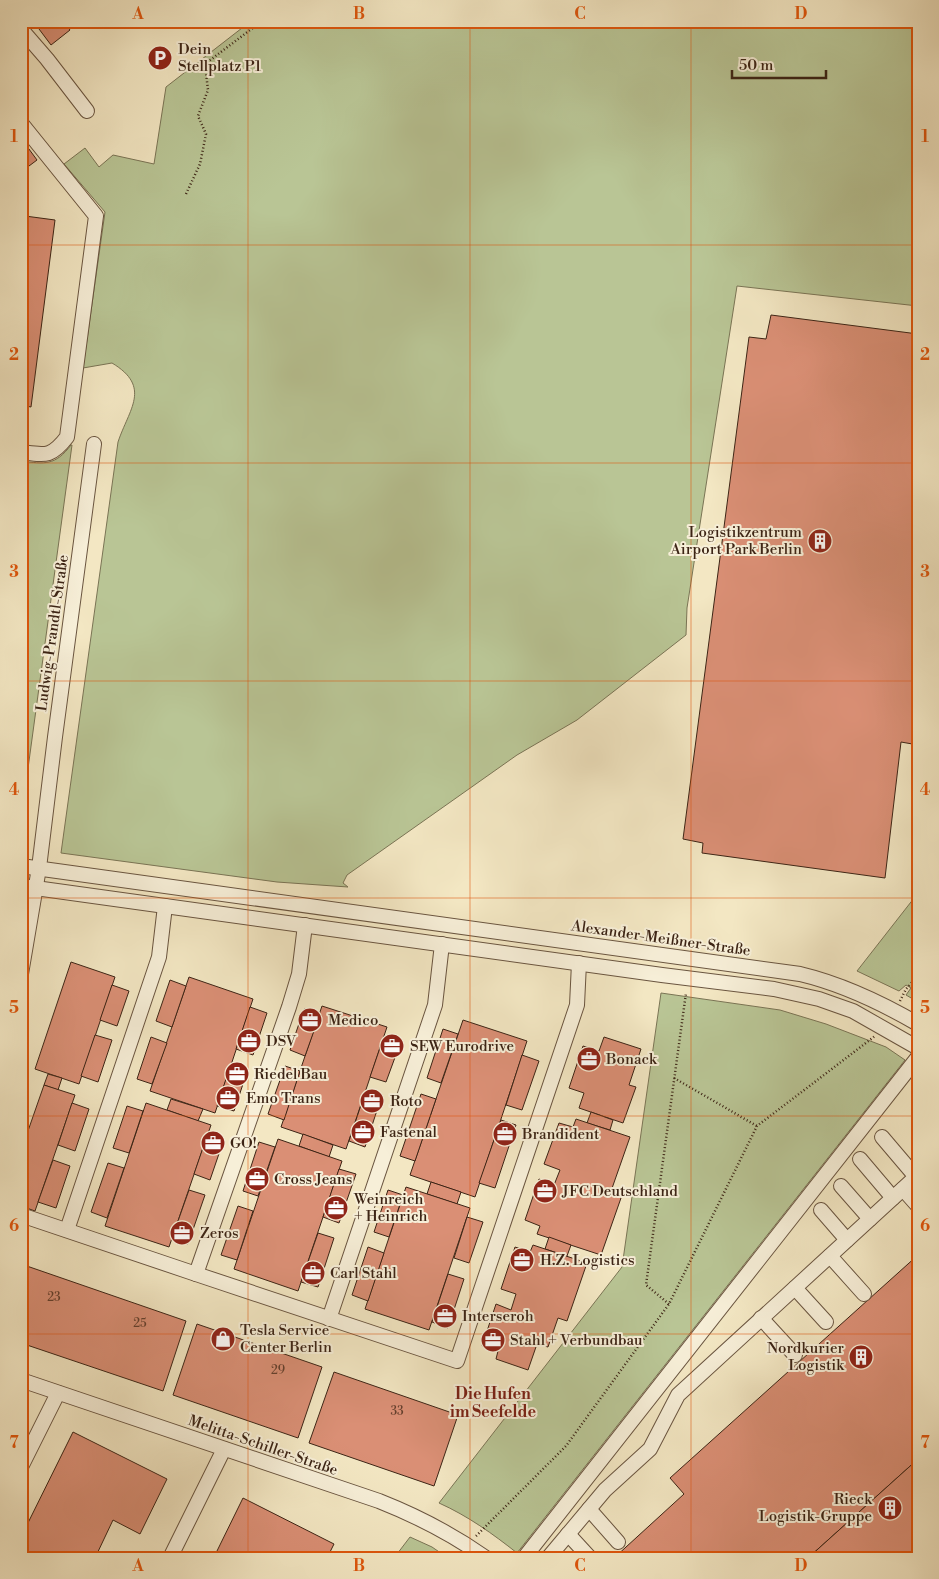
<svg xmlns="http://www.w3.org/2000/svg" width="939" height="1579" font-family="'Libre Bodoni',serif">
<style>
.green{fill:#b9c595;stroke:#7a7455}
.building{fill:#da8f75;stroke:#3c2415}
.lines{fill:none;stroke-linecap:round;stroke-linejoin:round}
.minor-casing{stroke:#6a5540;stroke-width:16}
.path{stroke:#3c2415;stroke-width:2.5;stroke-dasharray:1 2.5;stroke-linecap:butt}
.minor{stroke:#f7efd8;stroke-width:14}
.grid{fill:none;stroke:#df560c;stroke-width:1;stroke-opacity:0.55}
.labels{text-anchor:middle;stroke-width:4;stroke-linejoin:round;paint-order:stroke}
.number-label{font-size:12px;fill:#643f2d}
.poi-label{font-size:15px;fill:#3c2415;stroke:#f7efd8;text-anchor:start}
.street-label{font-size:15px;fill:#3c2415;stroke:#f7efd8}
.neighbourhood-label{font-size:16px;font-weight:bold;fill:#7a1f14;stroke:#f7efd8}
.neatline{fill:none;stroke:#df560c;stroke-width:2}
.grid-label{font-size:16px;text-anchor:middle;font-weight:bold;fill:#df560c}
</style>
<rect width="100%" height="100%" fill="#f3e7c3"/>
<filter id="stains"><feTurbulence type="fractalNoise" baseFrequency=".004" numOctaves="4"/><feColorMatrix values="0 0 0 0 .2 0 0 0 0 .09 0 0 0 0 .02 0 0 0 .5 -.17"/></filter>
<radialGradient id="worn" r=".72"><stop offset=".6" stop-color="#630" stop-opacity="0"/><stop offset="1" stop-color="#630" stop-opacity=".3"/></radialGradient>
<!-- green -->
<g class="green">
<path d="M251,21h667v285l-181,-20 -50,322 -1,27 -109,85 -60,35 -170,120 -4,8 5,4 -71,-5 -216,-29 57,-411c11,-33 34,-55 -6,-79l-29,5 22,-156 -41,-48 21,-16 14,19 14,-12 41,9 12,-77z"/>
<path d="M71,445h1l-51,375v-359c24,3 34,5 50,-16z"/>
<polygon points="918,893 918,1002 906,995 911,988 906,985 899,991 857,971"/>
<path d="M661,993l119,17 46,14 60,23 19,13 -388,493c-24,-19 -49,-37 -78,-50l183,-236z"/>
<polygon points="410,1537 432,1547 448,1558 394,1558"/>
</g>
<!-- building -->
<g class="building">
<polygon points="33,21 63,21 70,30 51,45"/>
<polygon points="26,145 37,160 21,172 21,149"/>
<polygon points="21,211 25,216 55,220 31,407 21,405"/>
<polygon points="771,315 918,334 918,745 901,742 885,878 702,853 703,843 683,839 749,337 766,339"/>
<polygon points="71,962 115,977 79,1084 35,1069"/>
<polygon points="189,977 253,999 215,1113 150,1091"/>
<polygon points="170,980 186,986 172,1027 156,1021"/>
<polygon points="112,985 129,991 117,1026 100,1020"/>
<polygon points="322,1006 387,1027 346,1149 281,1127"/>
<polygon points="250,1007 267,1013 253,1055 236,1049"/>
<polygon points="304,1009 320,1014 305,1056 290,1050"/>
<polygon points="463,1020 527,1041 475,1197 410,1175"/>
<polygon points="443,1029 458,1034 441,1083 427,1078"/>
<polygon points="95,1035 112,1040 98,1082 81,1076"/>
<polygon points="384,1036 401,1041 386,1082 370,1077"/>
<polygon points="151,1037 167,1043 152,1084 137,1079"/>
<polygon points="604,1037 641,1049 629,1085 636,1087 623,1123 579,1108 584,1093 569,1088 583,1046 599,1051"/>
<polygon points="522,1055 539,1061 522,1110 506,1105"/>
<polygon points="231,1064 248,1069 234,1111 217,1106"/>
<polygon points="285,1066 300,1071 284,1120 268,1114"/>
<polygon points="48,1074 62,1078 58,1090 44,1085"/>
<polygon points="44,1085 75,1095 35,1211 21,1206 21,1151"/>
<polygon points="365,1093 381,1098 365,1147 349,1141"/>
<polygon points="421,1094 436,1099 415,1161 400,1156"/>
<polygon points="171,1099 203,1109 198,1121 167,1110"/>
<polygon points="72,1103 89,1109 75,1151 58,1145"/>
<polygon points="146,1103 211,1125 169,1247 105,1226"/>
<polygon points="127,1106 143,1111 129,1153 113,1148"/>
<polygon points="591,1112 613,1120 610,1130 587,1123"/>
<polygon points="576,1119 630,1137 610,1194 621,1198 601,1255 537,1234 540,1226 525,1220 539,1179 554,1185 560,1170 544,1164 559,1123 573,1127"/>
<polygon points="501,1120 516,1125 495,1188 479,1183"/>
<polygon points="208,1133 224,1139 210,1180 194,1174"/>
<polygon points="303,1134 333,1145 329,1157 299,1146"/>
<polygon points="278,1139 342,1161 298,1291 234,1269"/>
<polygon points="259,1142 275,1147 258,1196 243,1191"/>
<polygon points="53,1160 70,1166 56,1208 38,1202"/>
<polygon points="108,1163 124,1168 107,1218 91,1212"/>
<polygon points="339,1169 356,1174 339,1223 323,1217"/>
<polygon points="431,1182 461,1192 457,1204 427,1194"/>
<polygon points="406,1187 470,1208 429,1330 365,1309"/>
<polygon points="189,1190 205,1195 188,1244 172,1238"/>
<polygon points="388,1190 403,1195 389,1237 374,1232"/>
<polygon points="238,1206 253,1211 237,1260 221,1255"/>
<polygon points="467,1217 483,1222 469,1263 454,1258"/>
<polygon points="318,1233 334,1238 318,1287 301,1282"/>
<polygon points="549,1237 571,1245 567,1256 545,1249"/>
<polygon points="533,1245 587,1263 567,1321 558,1318 548,1347 537,1344 528,1370 496,1359 498,1351 482,1346 496,1304 511,1310 516,1294 501,1289 515,1247 530,1252"/>
<polygon points="368,1247 384,1253 368,1301 352,1295"/>
<polygon points="918,1255 918,1459 808,1558 614,1558 684,1494 670,1478"/>
<polygon points="21,1264 186,1321 163,1391 21,1343"/>
<polygon points="448,1274 464,1279 448,1328 432,1322"/>
<polygon points="197,1324 322,1367 298,1438 173,1395"/>
<polygon points="334,1372 458,1415 434,1486 309,1443"/>
<polygon points="73,1432 167,1479 140,1534 113,1520 95,1558 21,1558 21,1537"/>
<polygon points="918,1459 918,1558 808,1558"/>
<polygon points="243,1498 334,1544 327,1558 226,1558 216,1553"/>
</g>
<g class="lines">
<defs>
<g id="minor">
<polyline points="21,29 47,59 87,111"/>
<path d="M21,123l75,93 -29,221c-16,21 -22,18 -46,15"/>
<path d="M21,866l779,108c42,10 80,28 118,50"/>
<polyline points="21,886 662,975 774,989 819,999 853,1011 918,1048"/>
<polyline points="21,974 39,868 55,737 94,444"/>
<polyline points="882,1137 916,1177"/>
<polyline points="860,1159 893,1198"/>
<polyline points="841,1186 870,1219"/>
<polyline points="903,1189 918,1206"/>
<polyline points="821,1210 847,1240"/>
<polyline points="21,1215 196,1274 289,1007 299,974 305,925"/>
<polyline points="67,1230 159,957 165,906"/>
<polyline points="830,1256 864,1294"/>
<polyline points="196,1274 457,1361 577,1005 579,963"/>
<polyline points="795,1288 826,1322"/>
<polyline points="761,1318 795,1355"/>
<polyline points="329,1319 435,1005 442,944"/>
<path d="M21,1380l358,121c38,15 73,33 107,57"/>
<polyline points="21,1467 58,1393"/>
<polyline points="589,1509 618,1542"/>
<polyline points="568,1534 590,1558"/>
<polyline points="170,1558 224,1449"/>
<polyline points="524,1558 918,1057"/>
<polyline points="548,1558 605,1490 650,1449 678,1395 918,1175"/>
</g>
</defs>
<!-- minor casing -->
<use href="#minor" class="minor-casing"/>
<!-- path -->
<g class="path">
<polyline points="186,194 200,164 206,134 198,116 208,90 205,64 262,21"/>
<polyline points="900,1001 906,989 918,976"/>
<polyline points="674,1078 757,1126"/>
<polyline points="669,1304 646,1285 686,993"/>
<polyline points="476,1536 566,1446 669,1304 757,1126 875,1036"/>
</g>
<!-- minor -->
<use href="#minor" class="minor"/>
</g>
<!-- grid -->
<path class="grid" d="M248,21v1537M470,21v1537M691,21v1537M21,245h897M21,463h897M21,681h897M21,898h897M21,1116h897M21,1334h897"/>
<!-- icons -->
<defs>
<symbol id="parking-disc" viewBox="-11 -11 22 22"><circle r="9.5" fill="#8f2418" stroke="#f7efd8"/><path d="M-3.5-5.5H1a3.5 3.5 0 0 1 0 7H-1V5.5H-3.5ZM-1-3.4V-.6H.8a1.4 1.4 0 0 0 0-2.8Z" fill="#fff"/></symbol>
<symbol id="building-disc" viewBox="-11 -11 22 22"><circle r="9.5" fill="#8f2418" stroke="#f7efd8"/><path d="M-4-6H4V6H1V3H-1V6H-4ZM-2.5-4.3h1.7v1.8h-1.7ZM.8-4.3h1.7v1.8H.8ZM-2.5-1h1.7V.8h-1.7ZM.8-1h1.7V.8H.8Z" fill="#fff"/></symbol>
<symbol id="office-disc" viewBox="-11 -11 22 22"><circle r="9.5" fill="#8f2418" stroke="#f7efd8"/><path d="M-6-3h4V-5.5h4V-3h4V5H-6ZM-1-4.5V-3h2v-1.5ZM-6 0V1H6V0Z" fill="#fff"/></symbol>
<symbol id="shop-disc" viewBox="-11 -11 22 22"><circle r="9.5" fill="#8f2418" stroke="#f7efd8"/><path d="M-5-2.5h2.3a2.7 3.5 0 0 1 5.4 0H5L5.5 6h-11ZM-1.5-2.5h3a1.5 2.3 0 0 0-3 0Z" fill="#fff"/></symbol>
</defs>
<g fill-rule="evenodd">
<use href="#parking-disc" x="146" y="44" width="28" height="28"/>
<use href="#building-disc" x="806" y="527" width="28" height="28"/>
<use href="#office-disc" x="296" y="1006" width="28" height="28"/>
<use href="#office-disc" x="235" y="1027" width="28" height="28"/>
<use href="#office-disc" x="378" y="1032" width="28" height="28"/>
<use href="#office-disc" x="575" y="1045" width="28" height="28"/>
<use href="#office-disc" x="223" y="1060" width="28" height="28"/>
<use href="#office-disc" x="214" y="1084" width="28" height="28"/>
<use href="#office-disc" x="358" y="1087" width="28" height="28"/>
<use href="#office-disc" x="349" y="1118" width="28" height="28"/>
<use href="#office-disc" x="491" y="1120" width="28" height="28"/>
<use href="#office-disc" x="199" y="1129" width="28" height="28"/>
<use href="#office-disc" x="243" y="1165" width="28" height="28"/>
<use href="#office-disc" x="531" y="1177" width="28" height="28"/>
<use href="#office-disc" x="322" y="1194" width="28" height="28"/>
<use href="#office-disc" x="168" y="1219" width="28" height="28"/>
<use href="#office-disc" x="508" y="1246" width="28" height="28"/>
<use href="#office-disc" x="299" y="1259" width="28" height="28"/>
<use href="#office-disc" x="431" y="1302" width="28" height="28"/>
<use href="#shop-disc" x="209" y="1325" width="28" height="28"/>
<use href="#office-disc" x="479" y="1326" width="28" height="28"/>
<use href="#building-disc" x="847" y="1343" width="28" height="28"/>
<use href="#building-disc" x="876" y="1494" width="28" height="28"/>
</g>
<g class="labels">
<!-- number labels -->
<g class="number-label">
<text x="54" y="1301">23</text>
<text x="140" y="1327">25</text>
<text x="278" y="1374">29</text>
<text x="397" y="1415">33</text>
</g>
<!-- poi labels -->
<g class="poi-label">
<text x="178" y="54">Dein<tspan x="178" dy="17">Stellplatz P1</tspan></text>
<text x="802" y="537" text-anchor="end">Logistikzentrum<tspan x="802" dy="17">Airport Park Berlin</tspan></text>
<text x="328" y="1025">Medico</text>
<text x="266" y="1046">DSV</text>
<text x="410" y="1051">SEW Eurodrive</text>
<text x="606" y="1064">Bonack</text>
<text x="254" y="1079">Riedel Bau</text>
<text x="246" y="1103">Emo Trans</text>
<text x="390" y="1106">Roto</text>
<text x="380" y="1137">Fastenal</text>
<text x="522" y="1139">Brandident</text>
<text x="230" y="1148">GO!</text>
<text x="274" y="1184">Cross Jeans</text>
<text x="562" y="1196">JFC Deutschland</text>
<text x="354" y="1204">Weinreich<tspan x="354" dy="17">+ Heinrich</tspan></text>
<text x="200" y="1238">Zeros</text>
<text x="540" y="1265">H.Z. Logistics</text>
<text x="330" y="1278">Carl Stahl</text>
<text x="462" y="1321">Interseroh</text>
<text x="240" y="1335">Tesla Service<tspan x="240" dy="17">Center Berlin</tspan></text>
<text x="510" y="1345">Stahl + Verbundbau</text>
<text x="844" y="1353" text-anchor="end">Nordkurier<tspan x="844" dy="17">Logistik</tspan></text>
<text x="872" y="1504" text-anchor="end">Rieck<tspan x="872" dy="17">Logistik-Gruppe</tspan></text>
</g>
<!-- street labels -->
<g class="street-label">
<text transform="translate(52 633) rotate(-82)" y="5">Ludwig-Prandtl-Straße</text>
<text transform="translate(661 938) rotate(8)" y="5">Alexander-Meißner-Straße</text>
<text transform="translate(263 1445) rotate(19)" y="5">Melitta-Schiller-Straße</text>
</g>
<!-- neighbourhood labels -->
<g class="neighbourhood-label">
<text x="493" y="1399">Die Hufen<tspan x="493" dy="18">im Seefelde</tspan></text>
</g>
</g>
<!-- margin -->
<rect width="939" height="1579" fill="none" stroke="#f3e7c3" stroke-width="55"/>
<!-- scale -->
<path d="M732 70v8h94v-8" fill="none" stroke="#3c2415" stroke-width="2.5"/>
<text x="739" y="70" font-size="15" fill="#3c2415" stroke="#f7efd8" stroke-width="4" paint-order="stroke">50 m</text>
<rect x="28" y="28" width="884" height="1524" class="neatline"/>
<g class="grid-label">
<text x="138" y="19">A</text>
<text x="359" y="19">B</text>
<text x="580" y="19">C</text>
<text x="801" y="19">D</text>
<text x="14" y="142">1</text>
<text x="925" y="142">1</text>
<text x="14" y="360">2</text>
<text x="925" y="360">2</text>
<text x="14" y="577">3</text>
<text x="925" y="577">3</text>
<text x="14" y="795">4</text>
<text x="925" y="795">4</text>
<text x="14" y="1013">5</text>
<text x="925" y="1013">5</text>
<text x="14" y="1231">6</text>
<text x="925" y="1231">6</text>
<text x="14" y="1448">7</text>
<text x="925" y="1448">7</text>
<text x="138" y="1571">A</text>
<text x="359" y="1571">B</text>
<text x="580" y="1571">C</text>
<text x="801" y="1571">D</text>
</g>
<rect width="100%" height="100%" filter="url(#stains)"/>
<rect width="100%" height="100%" fill="url(#worn)"/>
</svg>
